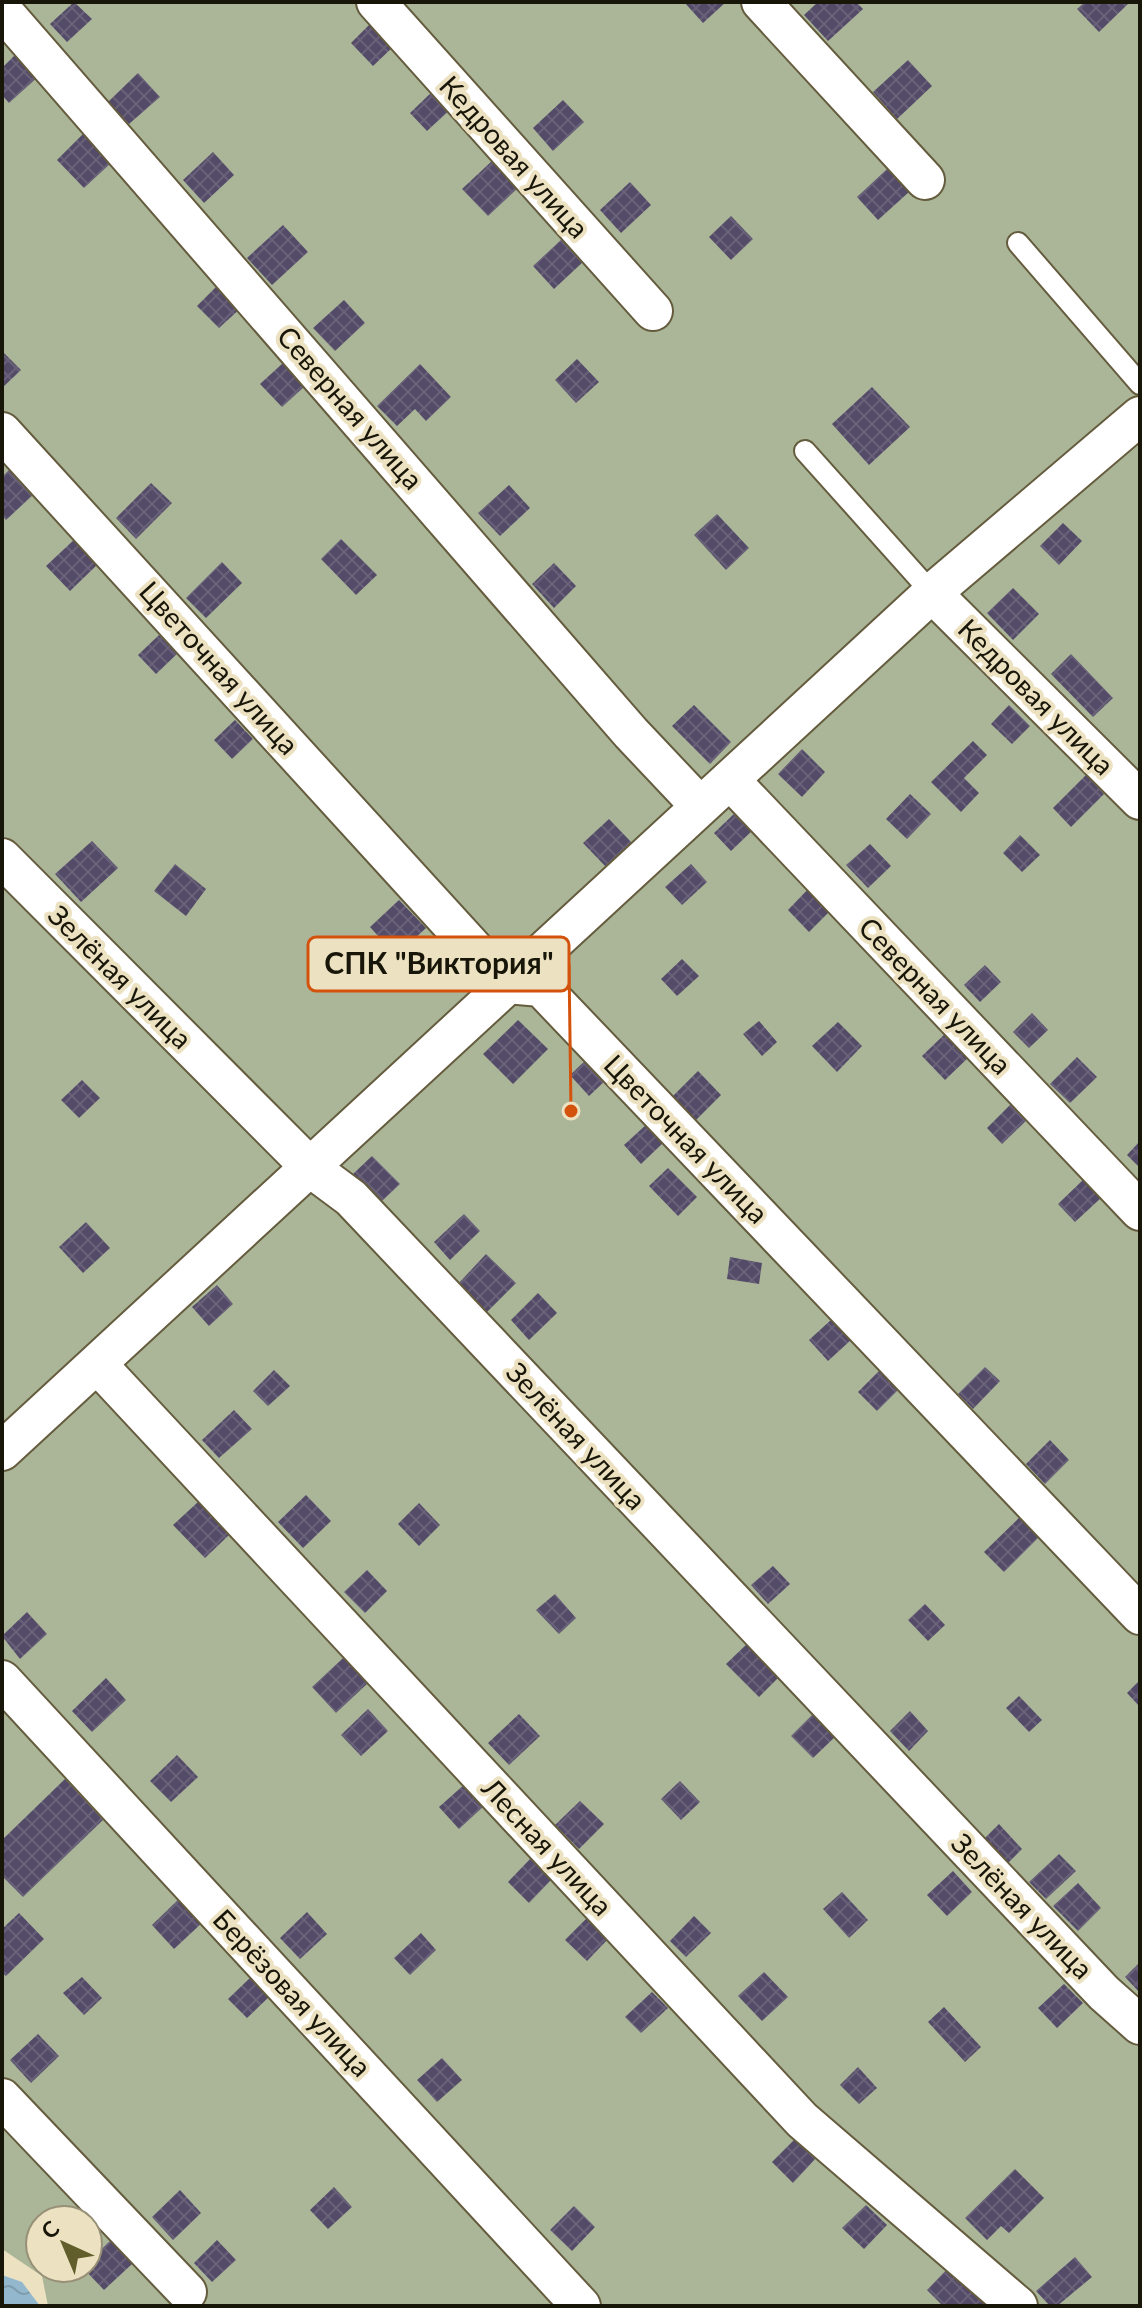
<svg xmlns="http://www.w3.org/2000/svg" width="1142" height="2308" font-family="Lato,sans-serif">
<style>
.garden{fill:#abb698;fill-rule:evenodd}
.water{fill:url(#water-waves)}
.building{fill:url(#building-cross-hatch)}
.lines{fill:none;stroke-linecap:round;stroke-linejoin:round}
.lane-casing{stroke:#655c3e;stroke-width:24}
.street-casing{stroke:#655c3e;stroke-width:42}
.lane{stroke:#fff;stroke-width:20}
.street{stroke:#fff;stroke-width:38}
.labels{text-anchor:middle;stroke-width:8;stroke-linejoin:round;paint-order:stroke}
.street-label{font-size:28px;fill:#181509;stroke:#ece2c1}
.leader{fill:none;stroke:#d3520c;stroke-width:3}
.callout-dot{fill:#d3520c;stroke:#ece2c1;stroke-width:3}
.callout{fill:#ece2c1;stroke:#d3520c;stroke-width:3}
.callout-label{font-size:30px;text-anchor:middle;font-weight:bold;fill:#181509}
</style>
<defs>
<pattern id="water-waves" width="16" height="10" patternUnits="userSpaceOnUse" patternTransform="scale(2)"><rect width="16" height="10" fill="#93b7cc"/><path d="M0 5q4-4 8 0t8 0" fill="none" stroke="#7e9cae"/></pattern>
<pattern id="building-cross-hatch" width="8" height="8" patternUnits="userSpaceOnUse" patternTransform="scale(2)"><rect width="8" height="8" fill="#544b69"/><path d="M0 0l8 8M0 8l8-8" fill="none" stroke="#686178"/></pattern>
</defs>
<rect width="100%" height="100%" fill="#ece2c1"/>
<!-- garden -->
<path class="garden" d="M2,2h1138v2304h-1092l-6,-30 -40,-27zM40,2220h48v48h-48z"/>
<!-- water -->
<polygon class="water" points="2,2275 22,2282 40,2306 2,2306"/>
<!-- building -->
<g class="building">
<polygon points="74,2 92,19 67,42 50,24"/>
<polygon points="684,2 726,2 703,23"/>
<polygon points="818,2 856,2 863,9 828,41 804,15"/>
<polygon points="1085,2 1128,2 1129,3 1099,32 1077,9"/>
<polygon points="373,21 395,45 373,66 351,43"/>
<polygon points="18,52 40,75 9,103 2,95 2,68"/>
<polygon points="908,60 932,86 897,119 873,92"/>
<polygon points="138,73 160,97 129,124 108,102"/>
<polygon points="435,89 452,108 427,131 410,113"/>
<polygon points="563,100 584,122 553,151 533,128"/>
<polygon points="84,133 112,162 84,188 57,160"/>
<polygon points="213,152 234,175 204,203 183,180"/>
<polygon points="493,160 518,188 488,216 462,189"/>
<polygon points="887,169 909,192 878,220 857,197"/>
<polygon points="630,182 651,205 621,233 600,210"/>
<polygon points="731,216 753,239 731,260 709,237"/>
<polygon points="283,225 308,252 272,285 247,258"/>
<polygon points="563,238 584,261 554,289 533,266"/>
<polygon points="219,284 242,307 219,328 197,306"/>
<polygon points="344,300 365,323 335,351 313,328"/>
<polygon points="2,351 21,370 2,388"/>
<polygon points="577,359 599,382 576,403 555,380"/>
<polygon points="283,363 305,386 282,407 260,384"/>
<polygon points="420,364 451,397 426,421 415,409 397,426 377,406"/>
<polygon points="872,387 910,427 869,465 832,424"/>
<polygon points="9,470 33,495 6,520 2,515 2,477"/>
<polygon points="151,483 172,503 136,539 116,518"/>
<polygon points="509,485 530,508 500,536 478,513"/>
<polygon points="717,514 749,548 726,570 694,535"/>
<polygon points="1063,523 1082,541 1059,565 1040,546"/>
<polygon points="76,538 99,563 70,591 46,566"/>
<polygon points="341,539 377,575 356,595 321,559"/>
<polygon points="222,562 242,583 206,618 186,598"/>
<polygon points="554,563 576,586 554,608 532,584"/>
<polygon points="1013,588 1039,614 1013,640 987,613"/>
<polygon points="159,635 177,654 156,674 138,655"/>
<polygon points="1071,654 1113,698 1093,717 1051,674"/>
<polygon points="694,705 731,742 710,764 672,726"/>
<polygon points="1009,705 1030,726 1012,744 991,724"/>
<polygon points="235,720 253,739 232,759 214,740"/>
<polygon points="973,741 987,755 964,778 979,793 961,812 931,782"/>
<polygon points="802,749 825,772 802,797 778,774"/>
<polygon points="1086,775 1104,794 1071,827 1053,808"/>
<polygon points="910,794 931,814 907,839 886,819"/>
<polygon points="736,812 753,830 731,851 714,833"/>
<polygon points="609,819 633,844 607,868 583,843"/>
<polygon points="1020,835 1040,855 1022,872 1003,853"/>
<polygon points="92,841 118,868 81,902 55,874"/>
<polygon points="870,844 891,866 868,888 846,865"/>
<polygon points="175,864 206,889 186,916 154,891"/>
<polygon points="691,864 707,882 682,905 665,887"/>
<polygon points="811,886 833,908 809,932 788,910"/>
<polygon points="399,900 426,928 396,956 370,927"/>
<polygon points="682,959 699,976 677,996 661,979"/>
<polygon points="985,965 1001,982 980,1002 964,985"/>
<polygon points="1032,1013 1048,1030 1029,1048 1013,1032"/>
<polygon points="518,1020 548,1049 513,1084 483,1054"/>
<polygon points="759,1021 777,1042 762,1056 743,1034"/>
<polygon points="838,1022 862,1046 837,1072 812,1046"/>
<polygon points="948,1031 971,1055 945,1080 922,1056"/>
<polygon points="1077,1057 1097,1077 1070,1103 1050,1084"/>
<polygon points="588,1058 607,1079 589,1096 570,1075"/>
<polygon points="698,1071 721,1095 696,1120 673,1096"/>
<polygon points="82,1080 100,1098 79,1118 61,1100"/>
<polygon points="1014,1101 1030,1117 1002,1144 987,1128"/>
<polygon points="647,1124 664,1142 641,1164 624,1145"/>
<polygon points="1140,1141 1140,1168 1127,1155"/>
<polygon points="372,1156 400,1184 381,1202 353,1174"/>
<polygon points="668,1168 697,1197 678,1216 649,1186"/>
<polygon points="1084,1179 1102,1197 1075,1222 1058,1204"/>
<polygon points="464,1214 480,1231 450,1260 434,1242"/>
<polygon points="86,1222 110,1248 83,1273 59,1247"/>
<polygon points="486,1254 516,1283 487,1312 458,1284"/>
<polygon points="730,1257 762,1263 759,1284 727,1279"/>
<polygon points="217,1285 233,1304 209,1326 192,1307"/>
<polygon points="538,1293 557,1313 529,1340 511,1320"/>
<polygon points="832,1319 851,1340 828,1361 809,1340"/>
<polygon points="985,1367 1000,1381 973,1409 958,1394"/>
<polygon points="881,1369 900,1388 877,1411 858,1392"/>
<polygon points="274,1370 290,1386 268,1406 253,1391"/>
<polygon points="234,1410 252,1429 219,1458 202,1440"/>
<polygon points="1050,1440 1069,1460 1045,1484 1026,1464"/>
<polygon points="306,1495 331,1521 303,1548 278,1522"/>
<polygon points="198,1502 229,1535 205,1558 173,1525"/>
<polygon points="419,1503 440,1525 419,1546 398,1524"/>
<polygon points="1021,1516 1040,1536 1004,1572 984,1552"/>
<polygon points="773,1566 790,1584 768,1604 751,1585"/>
<polygon points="367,1570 387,1591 365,1613 344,1592"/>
<polygon points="555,1594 576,1618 559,1634 536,1610"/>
<polygon points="925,1604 945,1625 928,1641 908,1620"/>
<polygon points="27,1612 47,1634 20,1659 2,1636"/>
<polygon points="748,1643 780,1676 759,1697 726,1664"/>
<polygon points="343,1658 368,1683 336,1713 312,1687"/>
<polygon points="106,1678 126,1700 92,1732 72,1711"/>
<polygon points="1140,1680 1140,1707 1127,1693"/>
<polygon points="1019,1696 1042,1720 1029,1732 1006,1708"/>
<polygon points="368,1709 388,1731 361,1756 341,1735"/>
<polygon points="816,1711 838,1734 813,1758 791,1736"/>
<polygon points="910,1711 928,1731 909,1751 890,1731"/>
<polygon points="519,1714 540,1736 509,1765 488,1743"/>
<polygon points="177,1755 198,1777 171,1802 150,1781"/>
<polygon points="65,1779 103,1820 23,1897 2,1876 2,1840"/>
<polygon points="680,1781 700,1802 681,1820 661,1799"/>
<polygon points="465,1784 484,1806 459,1829 439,1807"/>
<polygon points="580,1801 604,1824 579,1849 555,1825"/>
<polygon points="999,1824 1022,1849 1006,1865 983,1840"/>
<polygon points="1059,1854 1076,1871 1046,1899 1029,1882"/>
<polygon points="531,1858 552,1879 529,1903 508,1882"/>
<polygon points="953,1871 972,1892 947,1916 927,1895"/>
<polygon points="1078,1883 1101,1908 1078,1931 1053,1906"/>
<polygon points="842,1892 868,1920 849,1938 823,1909"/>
<polygon points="181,1897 204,1921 174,1949 152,1925"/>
<polygon points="307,1912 327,1934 300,1959 280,1938"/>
<polygon points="19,1913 44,1939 6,1976 2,1973 2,1929"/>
<polygon points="589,1916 610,1937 587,1961 565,1940"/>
<polygon points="694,1916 711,1933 686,1957 670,1941"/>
<polygon points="421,1933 436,1950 410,1975 394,1958"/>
<polygon points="1140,1962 1140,1993 1125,1977"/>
<polygon points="764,1972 788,1997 762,2021 738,1996"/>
<polygon points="252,1976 271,1995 247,2018 228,1999"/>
<polygon points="82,1977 102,1998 84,2015 63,1993"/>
<polygon points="1064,1984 1083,2003 1057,2028 1038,2008"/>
<polygon points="652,1992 668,2008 641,2033 625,2017"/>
<polygon points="944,2007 981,2047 965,2062 928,2022"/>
<polygon points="38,2034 59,2056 31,2083 10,2060"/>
<polygon points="442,2058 462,2080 437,2102 417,2080"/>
<polygon points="858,2067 877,2088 859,2104 840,2085"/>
<polygon points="796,2138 816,2158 793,2183 772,2162"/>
<polygon points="1015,2169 1044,2198 1009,2233 1001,2226 987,2240 965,2218"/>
<polygon points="334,2187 352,2207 328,2229 310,2210"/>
<polygon points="180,2190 201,2213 173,2240 152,2217"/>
<polygon points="866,2205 887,2225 864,2249 842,2228"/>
<polygon points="574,2206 595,2227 572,2251 550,2230"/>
<polygon points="217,2240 236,2260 212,2282 194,2263"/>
<polygon points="110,2241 132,2264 104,2290 83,2268 88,2268 88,2262"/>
<polygon points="1075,2257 1092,2277 1057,2306 1050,2306 1036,2291"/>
<polygon points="953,2263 990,2300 983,2306 943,2306 927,2290"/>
</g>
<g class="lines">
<defs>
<g id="lane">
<polyline points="1018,243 1140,384"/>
<polyline points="805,451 932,593"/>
</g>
<g id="street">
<polyline points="376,2 653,311"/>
<polyline points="761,2 925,180"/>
<polyline points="2,10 631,733 699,805"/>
<polyline points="2,432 506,984 541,987 1140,1615"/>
<polyline points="932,593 1140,800"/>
<polyline points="730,780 1140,1211"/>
<polyline points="2,858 312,1169 351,1198 1104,1993 1140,2025"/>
<polyline points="98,1365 802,2120 1018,2306"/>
<polyline points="2,1451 932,593 1140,416"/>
<polyline points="2,1680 581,2306"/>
<polyline points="2,2098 187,2292"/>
</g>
</defs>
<!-- lane casing -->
<use href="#lane" class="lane-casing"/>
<!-- street casing -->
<use href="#street" class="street-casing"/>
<!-- lane -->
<use href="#lane" class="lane"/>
<!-- street -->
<use href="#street" class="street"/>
</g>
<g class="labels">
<!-- street labels -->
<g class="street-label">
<text transform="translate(514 157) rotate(48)" y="10">Кедровая улица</text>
<text transform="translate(350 408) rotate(49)" y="10">Северная улица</text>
<text transform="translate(219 668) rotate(48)" y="10">Цветочная улица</text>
<text transform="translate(1036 697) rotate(45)" y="10">Кедровая улица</text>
<text transform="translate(120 977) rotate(45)" y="10">Зелёная улица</text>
<text transform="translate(935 996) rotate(46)" y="10">Северная улица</text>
<text transform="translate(686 1139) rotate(46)" y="10">Цветочная улица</text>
<text transform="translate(576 1436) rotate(47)" y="10">Зелёная улица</text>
<text transform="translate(547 1847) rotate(47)" y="10">Лесная улица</text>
<text transform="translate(1022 1906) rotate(46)" y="10">Зелёная улица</text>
<text transform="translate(292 1993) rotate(47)" y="10">Берёзовая улица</text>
</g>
</g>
<!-- callouts -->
<path class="leader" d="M571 1111L569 964"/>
<circle class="callout-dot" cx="571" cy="1111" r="8"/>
<rect class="callout" x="308" y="937" width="261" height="54" rx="8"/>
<g class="callout-label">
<text x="439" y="974">СПК "Виктория"</text>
</g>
<!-- border -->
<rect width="1142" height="2308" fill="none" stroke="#181509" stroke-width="8"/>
<!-- north arrow -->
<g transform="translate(64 2244) rotate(316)"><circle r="38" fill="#ece2c1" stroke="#979077" stroke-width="2"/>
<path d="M0-6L14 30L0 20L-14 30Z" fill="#615e2b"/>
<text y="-12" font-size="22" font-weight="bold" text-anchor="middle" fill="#181509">С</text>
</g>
</svg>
